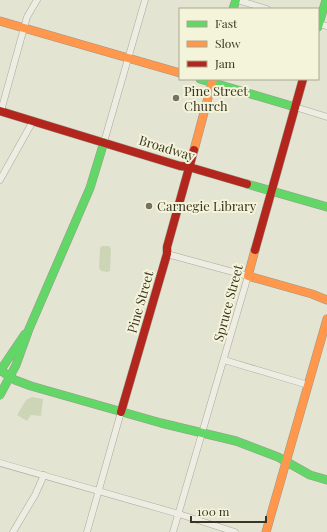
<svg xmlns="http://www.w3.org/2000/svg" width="327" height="532" font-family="'Playfair Display',serif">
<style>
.green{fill:#ccd6b6}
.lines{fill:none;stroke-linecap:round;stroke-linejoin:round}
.street-casing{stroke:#aaa99b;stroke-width:7}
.fast-casing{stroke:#9a998b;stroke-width:9}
.slow-casing{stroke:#9a998b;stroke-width:9}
.jam-casing{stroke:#9a998b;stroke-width:9}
.street{stroke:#edede3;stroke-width:6}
.fast{stroke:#63d668;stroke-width:8}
.slow{stroke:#ff974d;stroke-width:8}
.jam{stroke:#b3261e;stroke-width:8}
.poi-dot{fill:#767260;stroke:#f4f4da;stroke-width:1.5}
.labels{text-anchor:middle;stroke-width:4;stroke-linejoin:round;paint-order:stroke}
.poi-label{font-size:13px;fill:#3a3422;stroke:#f4f4da;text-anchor:start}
.street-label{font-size:13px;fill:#3a3422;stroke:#f4f4da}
</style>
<rect width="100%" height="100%" fill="#e4e4d3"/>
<!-- green -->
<g class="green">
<polygon points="102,246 109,246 111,249 110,271 107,272 101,271 99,268 100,248"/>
<polygon points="32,397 43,399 41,416 31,415 27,421 17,415 26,400"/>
</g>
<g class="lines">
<defs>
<g id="street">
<polyline points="237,0 267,9"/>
<polyline points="318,24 327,26"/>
<polyline points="295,107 327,117"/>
<polyline points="1,111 27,17 37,0"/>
<polyline points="104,142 145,0"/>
<polyline points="0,180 33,121"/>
<polyline points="167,254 248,276 173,532"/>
<polyline points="224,360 308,385"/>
<polyline points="0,463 179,514 235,532"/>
<polyline points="13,532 35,495 44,475"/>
<polyline points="87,532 121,412"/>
</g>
<g id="fast">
<polyline points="233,9 236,0"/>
<polyline points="318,27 326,0"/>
<polyline points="200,79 295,107"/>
<polyline points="247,184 327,207"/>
<polyline points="0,370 15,380 31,386 161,423 236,441 278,457 310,475 327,480"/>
<polyline points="0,371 25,334"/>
<polyline points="0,395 16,365 29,329 90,188 104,142"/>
</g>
<g id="slow">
<polyline points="0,21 180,73"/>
<polyline points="194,150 213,79"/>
<polyline points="255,250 248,276 312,294 327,300"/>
<polyline points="266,532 327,319"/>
</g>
<g id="jam">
<polyline points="0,111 180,166 189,167 247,184"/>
<polyline points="255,250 303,79"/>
<polyline points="121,412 167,254 167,247 194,150"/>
</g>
</defs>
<!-- street casing -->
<use href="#street" class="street-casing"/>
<!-- fast casing -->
<use href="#fast" class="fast-casing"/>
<!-- slow casing -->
<use href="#slow" class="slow-casing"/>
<!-- jam casing -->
<use href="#jam" class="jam-casing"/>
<!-- street -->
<use href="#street" class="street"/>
<!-- fast -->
<use href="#fast" class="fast"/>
<!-- slow -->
<use href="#slow" class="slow"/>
<!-- jam -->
<use href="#jam" class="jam"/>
</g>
<!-- markers -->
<g class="poi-dot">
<circle cx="176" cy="98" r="4"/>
<circle cx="149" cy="206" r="4"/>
</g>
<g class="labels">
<!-- poi labels -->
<g class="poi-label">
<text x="184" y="96">Pine Street<tspan x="184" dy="15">Church</tspan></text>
<text x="157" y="211">Carnegie Library</text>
</g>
<!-- street labels -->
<g class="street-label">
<text transform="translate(167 148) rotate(17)" y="5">Broadway</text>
<text transform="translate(140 302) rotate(-74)" y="5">Pine Street</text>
<text transform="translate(228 303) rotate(-75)" y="5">Spruce Street</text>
</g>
</g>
<!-- legend -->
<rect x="179" y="8" width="140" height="72" fill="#f4f4da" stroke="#aaa790"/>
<rect x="187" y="21" width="20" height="6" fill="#63d668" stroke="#aaa790"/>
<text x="215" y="28" font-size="12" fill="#3a3422">Fast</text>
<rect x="187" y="41" width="20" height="6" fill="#ff974d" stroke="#aaa790"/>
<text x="215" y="48" font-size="12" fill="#3a3422">Slow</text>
<rect x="187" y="61" width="20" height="6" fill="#b3261e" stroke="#aaa790"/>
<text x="215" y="68" font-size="12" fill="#3a3422">Jam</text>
<!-- scale -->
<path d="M191 516v6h75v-6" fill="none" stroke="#3a3422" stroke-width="2"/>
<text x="197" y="516" font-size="12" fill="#3a3422" stroke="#f4f4da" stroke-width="3" paint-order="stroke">100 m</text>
</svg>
